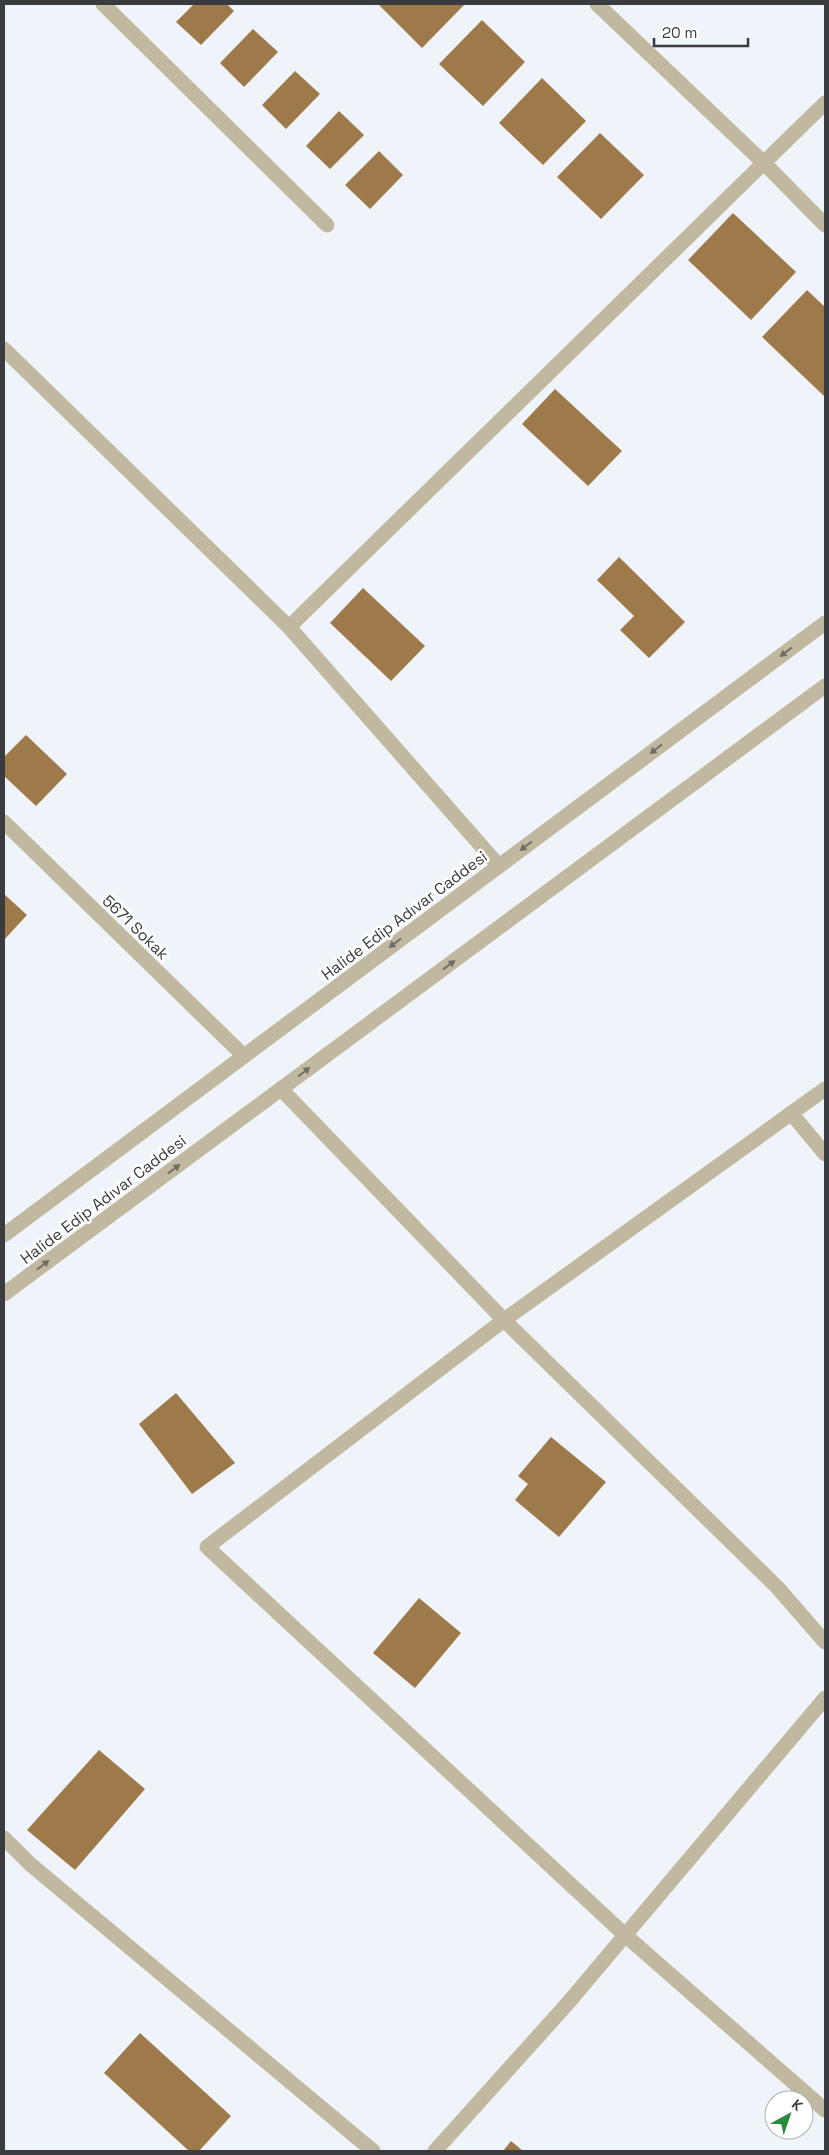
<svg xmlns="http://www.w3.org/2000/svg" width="829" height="2155" font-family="'Space Grotesk',sans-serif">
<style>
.building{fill:#9e7949}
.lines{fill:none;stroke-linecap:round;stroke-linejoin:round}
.minor{stroke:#c0b89f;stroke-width:15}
.oneway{fill:#6f6d65}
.labels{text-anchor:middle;stroke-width:5;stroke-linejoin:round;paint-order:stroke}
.street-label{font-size:16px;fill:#393b3e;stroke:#fff}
</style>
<rect width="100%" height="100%" fill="#eff4fb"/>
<!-- building -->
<g class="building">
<polygon points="194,4 227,4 234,11 201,45 176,22"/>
<polygon points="380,4 465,4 422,48 379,5"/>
<polygon points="482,20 525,62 483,106 439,64"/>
<polygon points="253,29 278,52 244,87 220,63"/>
<polygon points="295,71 320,94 286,129 262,105"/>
<polygon points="542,78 586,121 543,165 499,123"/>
<polygon points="339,111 364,135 330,169 306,146"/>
<polygon points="600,133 644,175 601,219 557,177"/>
<polygon points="379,151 403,175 370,209 345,185"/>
<polygon points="733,213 796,272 751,320 688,260"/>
<polygon points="807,290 825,307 825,397 762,337"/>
<polygon points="555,389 622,451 588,486 522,424"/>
<polygon points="619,557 685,622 649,658 620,630 634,616 597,580"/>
<polygon points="363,588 425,646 391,681 330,623"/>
<polygon points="26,735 67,774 36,806 4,776 4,757"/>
<polygon points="4,894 27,915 4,940"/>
<polygon points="176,1393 235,1463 192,1494 139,1424"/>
<polygon points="551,1437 606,1482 559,1537 515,1500 528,1484 518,1476"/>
<polygon points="419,1598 461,1633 415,1688 373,1653"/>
<polygon points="99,1750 145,1789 75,1870 27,1830"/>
<polygon points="140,2033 231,2116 199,2151 189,2151 104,2073"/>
<polygon points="511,2141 523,2151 503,2151"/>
</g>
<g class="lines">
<!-- minor -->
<g class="minor">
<polyline points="103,4 327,225"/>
<polyline points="597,4 764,163 825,225"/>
<polyline points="4,349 289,627 825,103"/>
<polyline points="289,627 499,866"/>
<polyline points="4,822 244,1056"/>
<polyline points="281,1089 504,1320 777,1587 825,1642"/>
<polyline points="825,1089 504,1320 207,1547 625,1935 825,2110"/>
<polyline points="791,1113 825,1154"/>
<polyline points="4,1235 825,623"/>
<polyline points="4,1294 825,686"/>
<polyline points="4,1838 30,1864 373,2151"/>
<polyline points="435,2151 568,2003 825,1698"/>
</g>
</g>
<!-- one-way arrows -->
<defs><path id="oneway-solid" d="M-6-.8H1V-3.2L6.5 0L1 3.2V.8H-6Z" transform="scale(1.25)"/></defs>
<g class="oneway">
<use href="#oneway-solid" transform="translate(786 652) rotate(143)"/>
<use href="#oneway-solid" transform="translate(656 749) rotate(143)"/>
<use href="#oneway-solid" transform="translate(526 846) rotate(143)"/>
<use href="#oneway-solid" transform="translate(395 943) rotate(143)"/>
<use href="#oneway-solid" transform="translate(449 965) rotate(-37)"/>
<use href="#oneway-solid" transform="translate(304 1072) rotate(-37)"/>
<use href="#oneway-solid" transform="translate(174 1169) rotate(-37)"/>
<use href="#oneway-solid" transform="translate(43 1265) rotate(-37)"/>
</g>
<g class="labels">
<!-- street labels -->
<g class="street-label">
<text transform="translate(404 915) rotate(-37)" y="6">Halide Edip Adıvar Caddesi</text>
<text transform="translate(136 927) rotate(44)" y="6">5671 Sokak</text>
<text transform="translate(103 1199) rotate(-37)" y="6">Halide Edip Adıvar Caddesi</text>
</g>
</g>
<!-- border -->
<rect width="829" height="2155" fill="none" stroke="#393b3e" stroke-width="10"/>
<!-- north arrow -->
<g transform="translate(789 2115) rotate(40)"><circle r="24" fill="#ffffff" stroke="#b0b1b2"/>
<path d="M0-4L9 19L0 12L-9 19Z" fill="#2a893b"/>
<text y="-8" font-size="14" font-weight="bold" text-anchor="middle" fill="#393b3e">K</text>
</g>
<!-- scale -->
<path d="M654 38v8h94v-8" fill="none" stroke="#393b3e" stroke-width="2.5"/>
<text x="662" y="38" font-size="15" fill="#393b3e" stroke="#ffffff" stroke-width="4" paint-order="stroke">20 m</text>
</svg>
